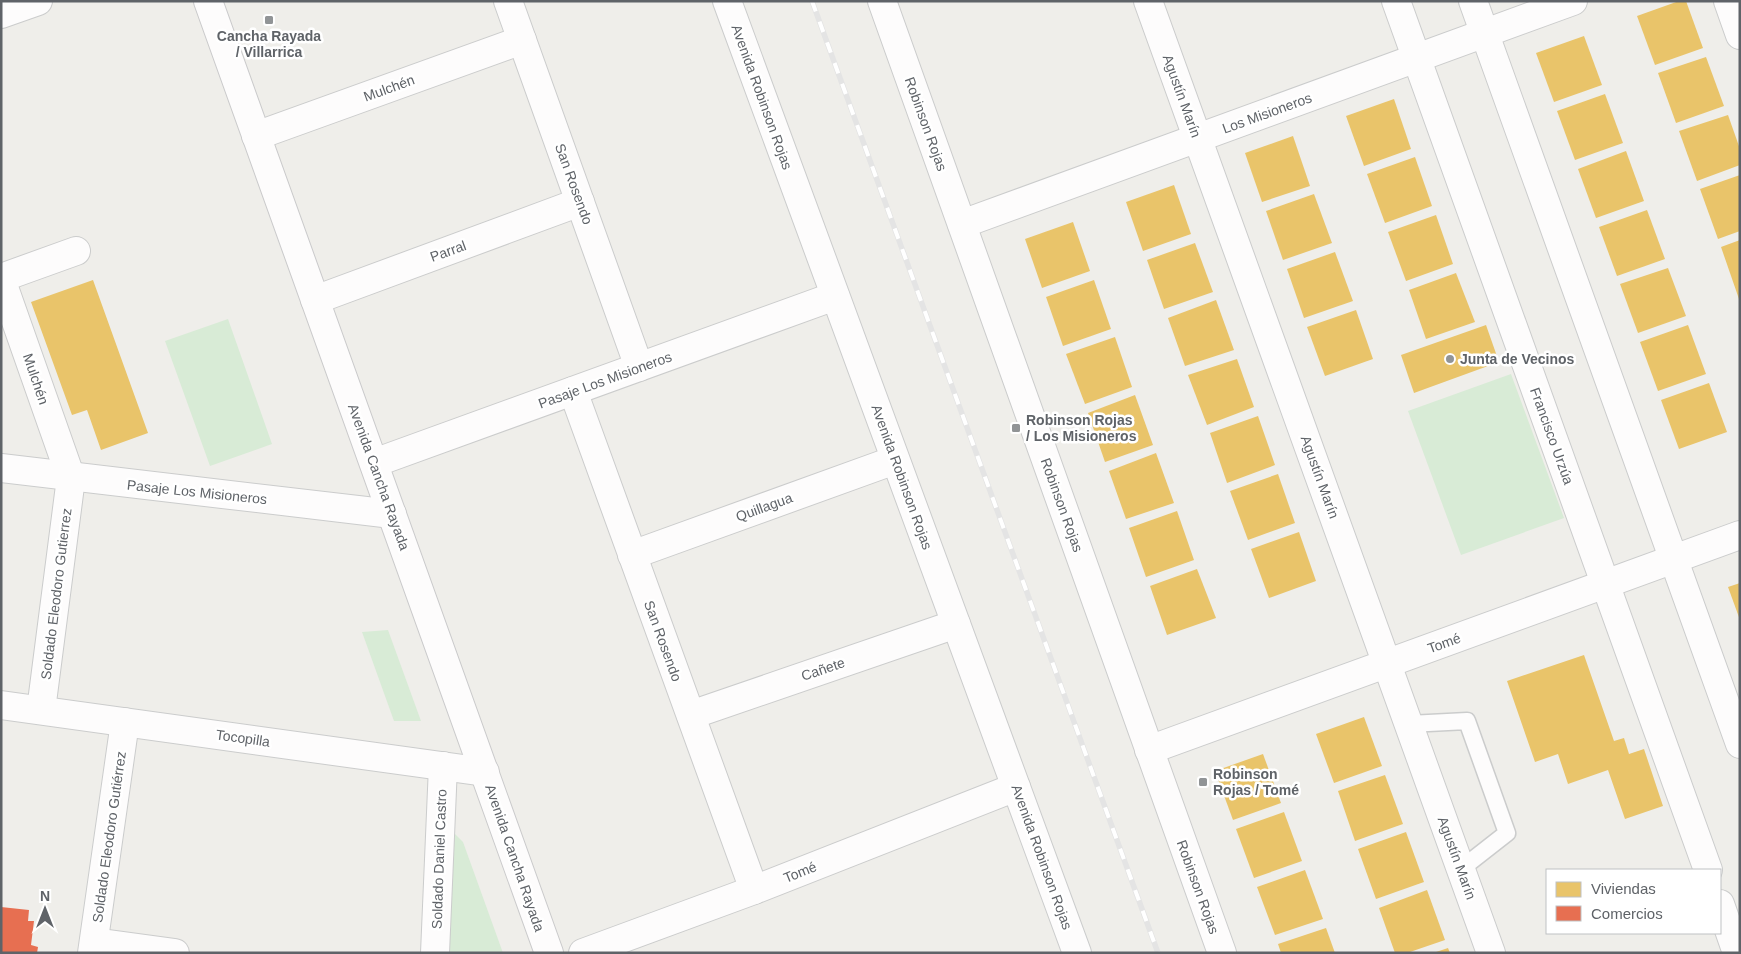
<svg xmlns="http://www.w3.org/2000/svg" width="1741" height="954" font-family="Arial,sans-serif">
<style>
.green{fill:#d8ebd6}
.homes{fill:#e9c46a}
.shops{fill:#e76f51}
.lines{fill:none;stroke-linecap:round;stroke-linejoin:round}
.lane-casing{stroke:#cbcccc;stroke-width:19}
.street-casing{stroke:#cbcccc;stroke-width:30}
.secondary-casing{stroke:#cacacb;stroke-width:30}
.lane{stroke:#fdfcfc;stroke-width:16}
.street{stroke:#fdfcfc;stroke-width:28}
.secondary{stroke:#fdfcfc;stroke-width:28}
.rail-casing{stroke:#e4e4e4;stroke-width:5.5}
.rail{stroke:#fff;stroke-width:4;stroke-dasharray:11;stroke-linecap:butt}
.poi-dot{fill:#919496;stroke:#fff;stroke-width:2}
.labels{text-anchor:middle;stroke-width:5;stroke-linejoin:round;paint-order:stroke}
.poi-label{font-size:14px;font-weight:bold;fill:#5f6368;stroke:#fff;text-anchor:start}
.street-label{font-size:14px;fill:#5f6368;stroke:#fff}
</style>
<rect width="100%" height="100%" fill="#efeeea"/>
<!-- green -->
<g class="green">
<polygon points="228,319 272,444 210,466 165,341"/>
<polygon points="1511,374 1564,518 1461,555 1408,411"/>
<polygon points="388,630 421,721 394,721 362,632"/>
<polygon points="455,834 463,842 503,953 444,953 450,841"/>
</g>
<!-- homes -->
<g class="homes">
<polygon points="1679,1 1686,1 1703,48 1655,65 1637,16"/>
<polygon points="1584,36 1602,85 1554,102 1536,53"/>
<polygon points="1706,57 1724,106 1676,123 1658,73"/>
<polygon points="1605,94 1623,143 1575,160 1557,111"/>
<polygon points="1394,99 1411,149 1364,166 1346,116"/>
<polygon points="1728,115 1740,149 1740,165 1697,181 1679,131"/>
<polygon points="1293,136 1310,186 1262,202 1245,153"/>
<polygon points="1626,151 1644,201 1596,218 1578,169"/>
<polygon points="1415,157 1432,206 1385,223 1367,174"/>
<polygon points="1740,175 1740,231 1718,239 1700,189"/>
<polygon points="1174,185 1191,234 1143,251 1126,202"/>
<polygon points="1314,194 1332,243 1283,260 1266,211"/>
<polygon points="1647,210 1665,259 1617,276 1599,227"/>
<polygon points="1436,215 1453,264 1406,281 1388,232"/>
<polygon points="1073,222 1090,271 1042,288 1025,239"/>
<polygon points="1740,240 1740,299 1739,299 1721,247"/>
<polygon points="1195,243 1213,292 1164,309 1147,260"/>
<polygon points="1335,252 1353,301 1304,318 1287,269"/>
<polygon points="1668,268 1686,316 1638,333 1620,284"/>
<polygon points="1456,273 1475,322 1426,339 1409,290"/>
<polygon points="93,280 148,433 101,450 87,410 72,415 31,302"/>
<polygon points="1094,280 1111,329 1063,346 1046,297"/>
<polygon points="1216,300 1234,350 1185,366 1168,318"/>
<polygon points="1356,310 1373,359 1325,376 1307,327"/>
<polygon points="1486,325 1499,362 1414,393 1401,355"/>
<polygon points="1688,325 1706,374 1658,391 1640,342"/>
<polygon points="1115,337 1132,387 1085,404 1066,354"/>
<polygon points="1237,359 1254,407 1207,425 1188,375"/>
<polygon points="1709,383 1727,432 1679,449 1661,400"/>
<polygon points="1135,395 1153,445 1105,462 1088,413"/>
<polygon points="1258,416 1275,465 1227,483 1210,433"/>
<polygon points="1156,453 1174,503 1126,519 1109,471"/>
<polygon points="1278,474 1295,523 1248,540 1230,491"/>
<polygon points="1177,511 1194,560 1146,577 1129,528"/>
<polygon points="1299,532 1316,581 1269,598 1251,549"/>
<polygon points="1197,569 1216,618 1167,635 1150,586"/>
<polygon points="1740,583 1740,620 1728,587"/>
<polygon points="1584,655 1614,741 1624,738 1629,754 1644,749 1663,806 1625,819 1608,770 1568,784 1558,754 1535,762 1507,681"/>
<polygon points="1364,717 1382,766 1334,783 1316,734"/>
<polygon points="1263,754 1281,803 1233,820 1215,771"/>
<polygon points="1385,775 1403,824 1355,841 1338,791"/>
<polygon points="1284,812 1302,861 1254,878 1236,829"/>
<polygon points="1406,832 1424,882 1376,899 1358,849"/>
<polygon points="1305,870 1323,919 1275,935 1257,887"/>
<polygon points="1427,890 1445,940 1407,953 1395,953 1379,908"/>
<polygon points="1326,928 1335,953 1281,953 1278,944"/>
<polygon points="1448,948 1450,953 1436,953 1436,952"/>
</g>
<!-- shops -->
<polygon class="shops" points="1,907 29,910 28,921 34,921 31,945 38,947 37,953 1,953"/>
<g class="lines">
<defs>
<polyline id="lane" points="1409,724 1467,721 1507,833 1461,869"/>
<g id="street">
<polyline points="508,1 639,367"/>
<polyline points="727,1 1077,953"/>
<polyline points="882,1 1222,953"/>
<polyline points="1148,1 1491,953"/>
<polyline points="1396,1 1708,870"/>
<polyline points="1473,1 1740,744"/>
<polyline points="1728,1 1740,35"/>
<polyline points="1,14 38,1"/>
<polyline points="256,136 522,40"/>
<polyline points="962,224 1573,1"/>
<polyline points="1,278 76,251"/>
<polyline points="1,279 71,478 41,710"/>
<polyline points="315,300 580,202"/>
<polyline points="573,391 754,890"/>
<polyline points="374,463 835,296"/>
<polyline points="1,468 392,514"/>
<polyline points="632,555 895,460"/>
<polyline points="1,705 485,772"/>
<polyline points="691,715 956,624"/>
<polyline points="1149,750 1740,535"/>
<polyline points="1720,904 1737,953"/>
<polyline points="94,942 175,953"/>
<polyline points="92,953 125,722"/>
<polyline points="435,953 443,766"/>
<polyline points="583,953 754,890 1016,787"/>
</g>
<polyline id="secondary" points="208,1 549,953"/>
</defs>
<!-- lane casing -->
<use href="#lane" class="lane-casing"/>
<!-- street casing -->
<use href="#street" class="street-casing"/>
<!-- secondary casing -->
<use href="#secondary" class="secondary-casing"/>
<!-- lane -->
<use href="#lane" class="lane"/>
<!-- street -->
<use href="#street" class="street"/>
<!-- secondary -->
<use href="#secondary" class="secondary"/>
<defs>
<polyline id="rail" points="812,1 1158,953"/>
</defs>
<!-- rail casing -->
<use href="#rail" class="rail-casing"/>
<!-- rail -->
<use href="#rail" class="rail"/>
</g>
<!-- markers -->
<g class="poi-dot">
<rect x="264" y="15" width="10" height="10" rx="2.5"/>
<circle cx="1450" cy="359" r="5"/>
<rect x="1011" y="423" width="10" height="10" rx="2.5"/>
<rect x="1198" y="777" width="10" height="10" rx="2.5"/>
</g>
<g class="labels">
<!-- poi labels -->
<g class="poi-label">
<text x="269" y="41" text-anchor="middle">Cancha Rayada<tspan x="269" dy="16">/ Villarrica</tspan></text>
<text x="1460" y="364">Junta de Vecinos</text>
<text x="1026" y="425">Robinson Rojas<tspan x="1026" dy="16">/ Los Misioneros</tspan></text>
<text x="1213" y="779">Robinson<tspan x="1213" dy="16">Rojas / Tomé</tspan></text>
</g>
<!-- street labels -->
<g class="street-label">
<text transform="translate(389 88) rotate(-20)" y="5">Mulchén</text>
<text transform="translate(1182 96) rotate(70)" y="5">Agustín Marín</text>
<text transform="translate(762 97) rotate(70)" y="5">Avenida Robinson Rojas</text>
<text transform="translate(1267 113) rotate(-20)" y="5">Los Misioneros</text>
<text transform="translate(926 124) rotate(70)" y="5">Robinson Rojas</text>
<text transform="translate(574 184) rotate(70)" y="5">San Rosendo</text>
<text transform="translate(448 251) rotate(-20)" y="5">Parral</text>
<text transform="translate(36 379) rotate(71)" y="5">Mulchén</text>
<text transform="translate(605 380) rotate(-20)" y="5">Pasaje Los Misioneros</text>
<text transform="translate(1552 436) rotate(70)" y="5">Francisco Urzúa</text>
<text transform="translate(379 477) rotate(70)" y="5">Avenida Cancha Rayada</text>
<text transform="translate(902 477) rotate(70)" y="5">Avenida Robinson Rojas</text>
<text transform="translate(1320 477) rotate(70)" y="5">Agustín Marín</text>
<text transform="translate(197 492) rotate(6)" y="5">Pasaje Los Misioneros</text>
<text transform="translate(1062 505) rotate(70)" y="5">Robinson Rojas</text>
<text transform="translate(764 507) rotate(-20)" y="5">Quillagua</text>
<text transform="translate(56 594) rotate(-83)" y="5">Soldado Eleodoro Gutierrez</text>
<text transform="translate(663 641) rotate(70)" y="5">San Rosendo</text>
<text transform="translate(1444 643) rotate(-20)" y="5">Tomé</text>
<text transform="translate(823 669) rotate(-19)" y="5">Cañete</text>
<text transform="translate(243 738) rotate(8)" y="5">Tocopilla</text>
<text transform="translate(109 837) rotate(-82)" y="5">Soldado Eleodoro Gutiérrez</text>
<text transform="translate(1042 857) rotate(70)" y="5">Avenida Robinson Rojas</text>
<text transform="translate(515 858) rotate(71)" y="5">Avenida Cancha Rayada</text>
<text transform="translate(1457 858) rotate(70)" y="5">Agustín Marín</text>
<text transform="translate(439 859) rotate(-88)" y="5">Soldado Daniel Castro</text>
<text transform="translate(800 872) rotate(-22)" y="5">Tomé</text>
<text transform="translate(1198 887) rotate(70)" y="5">Robinson Rojas</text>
</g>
</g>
<!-- border -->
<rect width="1741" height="954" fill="none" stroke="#5f6368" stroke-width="5"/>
<!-- legend -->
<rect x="1546" y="869" width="175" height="65" fill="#ffffff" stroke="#bfc1c3"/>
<rect x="1556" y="882" width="25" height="15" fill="#e9c46a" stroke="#bfc1c3"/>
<text x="1591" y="894" font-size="15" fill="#5f6368">Viviendas</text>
<rect x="1556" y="906" width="25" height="15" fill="#e76f51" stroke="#bfc1c3"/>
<text x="1591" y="919" font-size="15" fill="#5f6368">Comercios</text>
<!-- north arrow -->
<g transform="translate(45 909)" stroke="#ffffff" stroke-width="4" paint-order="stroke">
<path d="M0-4L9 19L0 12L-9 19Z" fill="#5f6368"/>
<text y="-8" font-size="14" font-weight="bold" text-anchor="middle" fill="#5f6368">N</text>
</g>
</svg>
